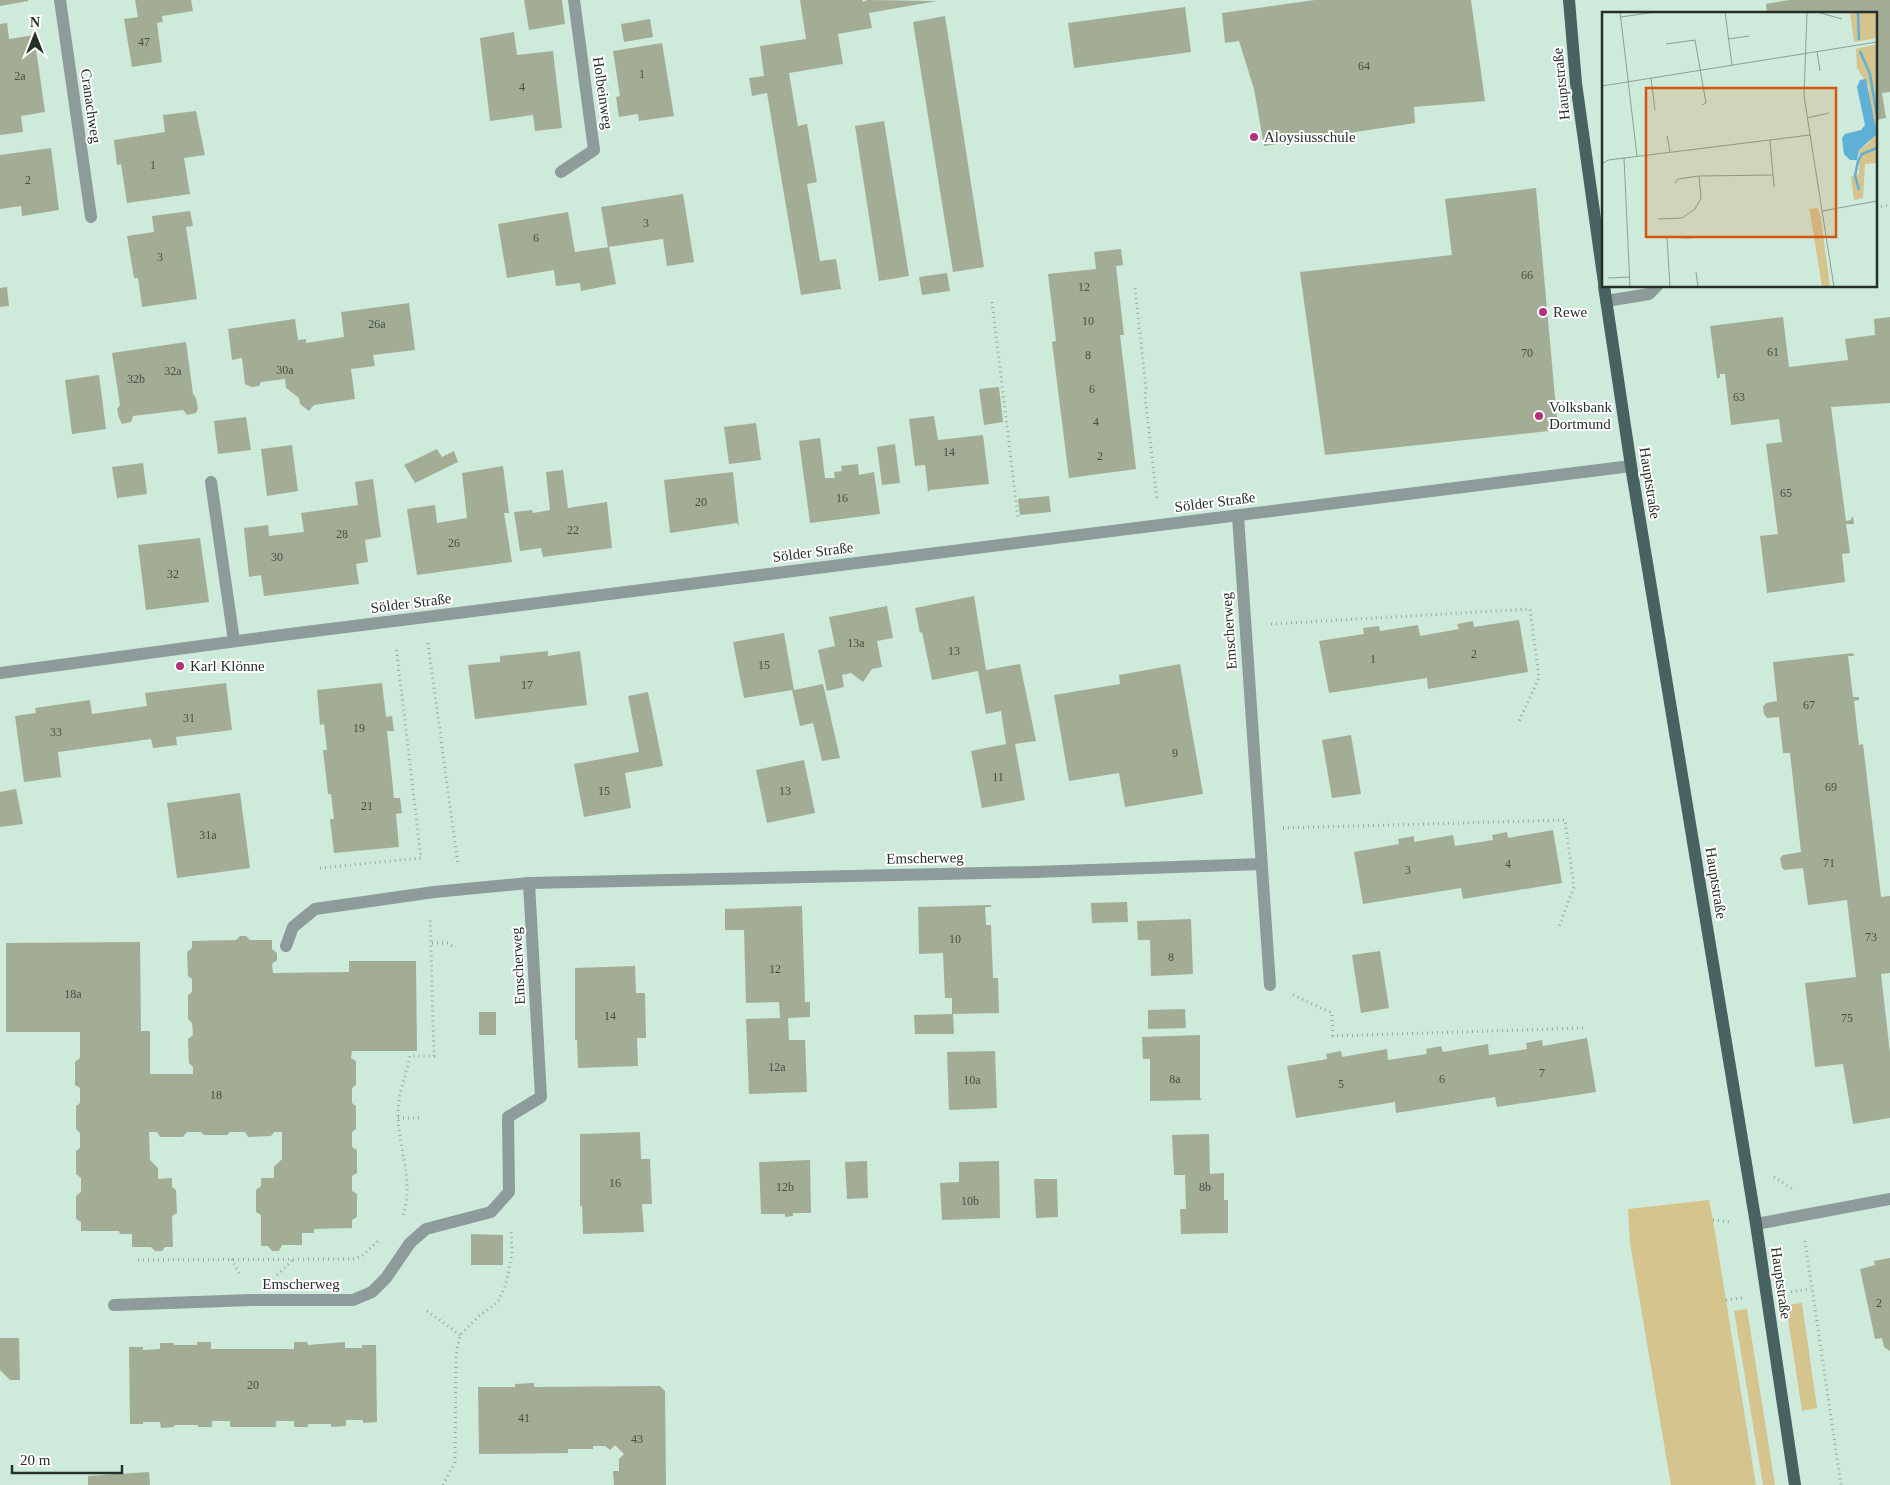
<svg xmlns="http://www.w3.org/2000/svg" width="1890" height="1485" font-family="Georgia,serif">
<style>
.green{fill:#d5c48d}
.building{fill:#a3ad95}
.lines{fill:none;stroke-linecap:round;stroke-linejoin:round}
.path{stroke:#94aa9e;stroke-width:3;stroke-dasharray:1 4;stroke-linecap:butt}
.minor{stroke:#8d9b9b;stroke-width:12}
.major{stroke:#486161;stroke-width:12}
.poi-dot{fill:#b4317a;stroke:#fff;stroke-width:2}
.labels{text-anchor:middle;stroke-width:4;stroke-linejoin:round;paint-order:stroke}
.number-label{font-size:12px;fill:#444f45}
.street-label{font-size:15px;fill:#25302a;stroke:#fff}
.poi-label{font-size:15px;fill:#25302a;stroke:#fff;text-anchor:start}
.inset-river{fill:none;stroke:#5eb1d5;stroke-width:2.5}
.inset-road{fill:none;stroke:#8aa094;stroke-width:1}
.view{fill:#d4550f;fill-opacity:0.15;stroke:#d4550f;stroke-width:2.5}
.inset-edge{fill:none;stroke:#25302a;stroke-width:2.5}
</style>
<rect width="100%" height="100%" fill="#ceeada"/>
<!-- green -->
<g class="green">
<polygon points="1709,1200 1713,1220 1756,1485 1671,1485 1630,1243 1628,1209"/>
<polygon points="1802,1303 1817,1408 1802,1411 1786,1305"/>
<polygon points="1747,1309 1775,1485 1763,1485 1734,1311"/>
</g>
<!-- building -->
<g class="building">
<polygon points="0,0 28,0 28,1 0,6"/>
<polygon points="135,0 191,0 193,11 162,16 163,22 157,23 162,62 132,67 124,19 138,17"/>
<polygon points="524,0 562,0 565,24 529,30"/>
<polygon points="800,0 862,0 863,2 867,0 937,1 869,13 872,28 838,34 843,64 789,73 798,126 807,124 817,182 807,184 820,261 836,259 841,289 801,295 767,93 752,96 749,78 764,76 760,46 806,39"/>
<polygon points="1315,0 1471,0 1485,101 1414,107 1415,123 1264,146 1254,89 1239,41 1225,43 1222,13"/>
<polygon points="1789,0 1890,0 1890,92 1882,93 1886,118 1876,120 1876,14 1767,14 1766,4"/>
<polygon points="1185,7 1191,52 1074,68 1068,23"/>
<polygon points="945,16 984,267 953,272 913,22"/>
<polygon points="650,19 653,37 624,42 621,24"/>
<polygon points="7,23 9,39 34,35 45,112 21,116 23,132 0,135 0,24"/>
<polygon points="514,32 517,55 553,51 562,128 535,131 533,115 490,121 480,38"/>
<polygon points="662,43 674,116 639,121 638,114 619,117 616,97 620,96 613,51"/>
<polygon points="196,111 205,155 184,158 190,194 127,203 121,164 117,165 114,140 165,132 163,115"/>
<polygon points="884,121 909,276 879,281 855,126"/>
<polygon points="51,148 59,210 22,216 21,206 0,209 0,155"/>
<polygon points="1536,188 1558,430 1325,455 1300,272 1452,255 1445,199"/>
<polygon points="683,194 694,262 667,266 663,239 608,247 601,207"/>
<polygon points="190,211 193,226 186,227 197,299 142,307 138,278 134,278 127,236 154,232 152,216"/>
<polygon points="568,212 575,252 609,247 616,284 581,291 580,283 556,286 554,270 507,278 498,224"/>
<polygon points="1121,249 1123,265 1116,266 1124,335 1120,335 1136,469 1069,478 1052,342 1056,341 1048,274 1096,269 1094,252"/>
<polygon points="947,273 950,291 922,295 919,277"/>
<polygon points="7,287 9,306 0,307 0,288"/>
<polygon points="409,303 415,350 373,355 375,366 351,369 355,399 314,405 309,411 300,404 299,398 286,388 285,379 261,382 259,386 251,387 245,384 242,358 232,360 228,329 295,319 298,340 306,339 306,343 344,337 341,312"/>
<polygon points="1783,317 1789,367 1848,360 1845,339 1875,335 1874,319 1890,317 1890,403 1831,407 1846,521 1851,520 1851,518 1853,517 1854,524 1846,524 1850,553 1842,554 1845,582 1767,593 1760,536 1778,534 1766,444 1782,442 1779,419 1731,425 1725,374 1720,374 1720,378 1717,378 1710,326"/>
<polygon points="186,342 193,394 196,398 198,408 196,413 187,415 183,410 133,416 131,422 122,424 119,418 117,409 120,405 112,353"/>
<polygon points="99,375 106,429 72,434 65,380"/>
<polygon points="999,387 1003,422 984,425 979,389"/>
<polygon points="934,416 938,440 983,435 989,484 930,490 928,492 925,465 915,466 909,419"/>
<polygon points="246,417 251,450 218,454 214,421"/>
<polygon points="756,423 761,460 729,464 724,427"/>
<polygon points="820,438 825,478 835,478 834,472 842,471 841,466 858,464 859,475 874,472 880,514 810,523 799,441"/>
<polygon points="895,444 900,483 882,485 877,447"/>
<polygon points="292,445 298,491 267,496 261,449"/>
<polygon points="437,449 442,457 454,451 458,462 415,483 404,465"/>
<polygon points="143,463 147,494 117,498 112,467"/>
<polygon points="503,466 509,513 504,513 512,562 417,575 407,509 435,505 437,523 467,518 462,473"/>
<polygon points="563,470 568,508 607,502 612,548 543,557 541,548 520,551 514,512 532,510 533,513 550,510 546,472"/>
<polygon points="733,472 739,527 737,523 670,533 664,480"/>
<polygon points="373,479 381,537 365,540 368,562 356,564 359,584 264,596 261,575 249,577 244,528 268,525 269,536 304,532 301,513 358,505 355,482"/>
<polygon points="1049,496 1051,512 1020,515 1018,499"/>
<polygon points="200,538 209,602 146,610 138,545"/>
<polygon points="974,596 986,670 1020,664 1036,741 1015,744 1025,800 982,808 971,751 1006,744 1001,711 986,714 978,671 932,680 922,632 920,633 915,608"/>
<polygon points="887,606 893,638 877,641 882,667 872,669 863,682 851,673 842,675 844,687 827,691 818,650 835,646 829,617"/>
<polygon points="1519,620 1528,672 1428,689 1427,678 1329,693 1319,641 1364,634 1363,628 1379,626 1380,631 1418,625 1420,636 1459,629 1457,624 1473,621 1474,627"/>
<polygon points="784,633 794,690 823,684 840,758 822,761 813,723 800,726 792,690 744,698 733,642"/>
<polygon points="548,651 548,656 580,651 587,705 475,719 468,665 500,662 500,656"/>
<polygon points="1853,653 1854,656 1848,656 1853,697 1859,697 1859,700 1854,701 1859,745 1863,744 1881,897 1890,896 1890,973 1881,974 1890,1053 1890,1118 1853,1124 1843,1064 1815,1067 1805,983 1856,977 1847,900 1808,905 1803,868 1785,870 1782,868 1780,858 1783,855 1801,852 1790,753 1783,753 1779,717 1767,718 1764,714 1763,707 1766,703 1777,701 1773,662"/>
<polygon points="1180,664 1203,794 1125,807 1119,773 1069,781 1054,695 1120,684 1119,675"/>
<polygon points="226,683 232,730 176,737 177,745 153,748 151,739 58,752 61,777 24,782 15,716 36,713 35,708 90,700 92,714 147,706 145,693"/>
<polygon points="382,683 386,717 392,716 394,731 387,731 394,798 400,798 402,813 396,814 399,847 334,853 330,819 334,819 331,794 328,794 323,750 327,750 324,724 320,725 317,690"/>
<polygon points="648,692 663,766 625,773 631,808 584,817 574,764 639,752 628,696"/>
<polygon points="1351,735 1361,794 1332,798 1322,740"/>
<polygon points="804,760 815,813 767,823 756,770"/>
<polygon points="16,789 23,824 0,827 0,792"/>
<polygon points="240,793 250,868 177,878 167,803"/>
<polygon points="1553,830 1562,883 1463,899 1461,888 1363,904 1354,852 1399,844 1398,839 1414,836 1414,842 1453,835 1455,846 1493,840 1492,835 1507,832 1508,838"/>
<polygon points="1127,902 1128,922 1092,923 1091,903"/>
<polygon points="991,905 991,907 985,907 986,925 991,925 993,978 998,978 999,1013 953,1014 954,1034 915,1034 914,1015 952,1014 952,998 945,998 943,953 919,954 918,907"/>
<polygon points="802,906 805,1002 810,1002 810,1017 788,1018 789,1040 805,1040 807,1092 749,1094 746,1019 780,1018 779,1002 746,1003 744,930 725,930 725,909"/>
<polygon points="1191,919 1193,974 1151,976 1150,940 1138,940 1137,921"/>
<polygon points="240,936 246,936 250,940 272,940 272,949 277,953 277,960 272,964 273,973 349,972 349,961 416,961 417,1051 352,1051 351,1058 356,1061 356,1085 352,1088 352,1103 356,1106 356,1129 352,1132 352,1147 357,1150 357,1173 352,1176 352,1191 357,1194 357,1217 352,1220 352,1228 314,1229 314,1233 302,1233 302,1245 282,1245 279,1251 272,1251 268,1246 261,1246 261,1215 256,1212 256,1190 261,1186 261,1178 274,1178 274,1167 282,1159 282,1132 274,1132 271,1136 248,1137 245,1132 230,1132 227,1135 204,1135 201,1132 187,1132 183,1137 160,1137 157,1132 149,1132 150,1160 158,1168 158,1179 172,1178 172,1187 176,1190 177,1213 172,1216 173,1247 165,1247 162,1251 155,1251 151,1247 132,1247 132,1234 120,1234 119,1231 81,1231 81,1222 76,1219 76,1196 81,1192 81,1178 76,1174 76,1151 80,1148 80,1133 76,1129 76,1106 80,1103 80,1088 75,1085 75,1062 80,1058 80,1032 6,1032 6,943 140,942 141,1031 150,1031 150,1074 193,1074 193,1067 189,1063 188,1039 193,1035 192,1023 188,1019 188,995 192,992 192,979 188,976 187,952 192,948 192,941 236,940"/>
<polygon points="1380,951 1389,1008 1361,1013 1352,955"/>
<polygon points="635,966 636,993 645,993 646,1038 637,1038 638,1066 578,1068 577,1040 575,1040 575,968"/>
<polygon points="1185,1009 1186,1028 1148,1029 1148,1010"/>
<rect x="479" y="1012" width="17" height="23"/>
<polygon points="1200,1035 1200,1098 1202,1100 1150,1101 1150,1059 1143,1059 1142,1037"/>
<polygon points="1587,1038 1596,1092 1497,1107 1495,1097 1396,1113 1395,1102 1296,1118 1287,1066 1327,1059 1326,1054 1341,1051 1342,1057 1387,1049 1388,1060 1427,1054 1426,1049 1441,1046 1443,1052 1488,1044 1489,1055 1527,1049 1526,1043 1542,1040 1543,1046"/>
<polygon points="995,1051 997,1108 949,1110 947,1052"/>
<polygon points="640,1132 641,1159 650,1159 652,1204 642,1204 644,1232 583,1234 582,1206 580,1206 580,1134"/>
<polygon points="1209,1134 1210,1174 1224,1173 1224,1200 1228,1200 1228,1233 1181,1234 1180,1209 1186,1209 1185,1175 1174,1175 1172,1135"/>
<polygon points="810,1160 811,1213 793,1213 793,1216 785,1217 785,1214 761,1214 759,1162"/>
<polygon points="867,1161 868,1198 847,1199 845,1162"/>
<polygon points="999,1161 1000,1218 942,1220 940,1183 959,1182 959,1162"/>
<polygon points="1034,1179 1057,1179 1058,1217 1036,1218"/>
<polygon points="471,1234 503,1235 503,1265 471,1265"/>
<polygon points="1890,1258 1890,1351 1884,1347 1882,1338 1875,1339 1860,1269 1875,1265 1874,1261"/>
<polygon points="0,1338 19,1338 20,1380 10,1380 0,1370"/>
<polygon points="197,1342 211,1342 211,1349 294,1349 294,1342 307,1342 308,1345 345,1342 345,1348 362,1348 362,1345 376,1345 377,1422 363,1423 363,1420 346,1420 346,1426 331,1427 331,1424 308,1424 308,1427 294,1427 294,1421 276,1421 276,1427 230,1427 230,1421 212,1421 212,1427 198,1427 198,1425 174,1425 174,1427 161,1428 160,1422 143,1422 143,1424 130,1424 129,1347 143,1347 143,1350 160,1349 160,1343 174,1343 174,1345 197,1345"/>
<polygon points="534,1383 534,1387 660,1386 665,1391 666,1485 614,1485 613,1471 619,1471 619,1459 624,1454 615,1445 610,1450 605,1446 593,1446 593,1449 568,1449 568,1453 479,1454 478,1387 515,1387 515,1384"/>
<polygon points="149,1472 150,1485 88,1485 88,1476"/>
</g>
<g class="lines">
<!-- path -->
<g class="path">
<polyline points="1876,207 1890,205"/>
<polyline points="1135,288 1146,388 1145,396 1157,500"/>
<polyline points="992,302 1018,518"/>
<polyline points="1271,624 1530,609 1539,678 1519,721"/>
<polyline points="428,643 458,865"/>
<polyline points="1283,828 1565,820 1574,887 1558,929"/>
<polyline points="320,868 421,858 396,646"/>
<polyline points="432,943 448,943 453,947"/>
<polyline points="1293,995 1332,1013 1333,1036 1584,1028"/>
<polyline points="398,1118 423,1118"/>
<polyline points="1774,1177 1794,1190"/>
<path d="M403,1215c11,-34 -4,-65 -5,-99 -1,-20 8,-40 12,-60h24l-4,-139"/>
<polyline points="1713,1220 1730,1222"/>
<polyline points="1805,1241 1841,1485"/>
<polyline points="232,1259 240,1276"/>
<polyline points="138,1260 354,1259 362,1256 379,1240"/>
<polyline points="277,1275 293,1260"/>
<polyline points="1791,1292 1811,1289"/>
<polyline points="1726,1300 1742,1298"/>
<polyline points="427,1311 460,1335"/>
<polyline points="443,1485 455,1462 456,1355 460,1335 479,1316 498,1302 506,1284 512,1253 511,1229"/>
</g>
<!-- minor -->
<g class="minor">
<polyline points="60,0 91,217"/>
<polyline points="561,172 594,150 574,0"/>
<polyline points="1606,301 1649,294 1657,286"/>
<polyline points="211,482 234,641"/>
<polyline points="1238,516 1270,985"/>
<polyline points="0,673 282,635 1631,466"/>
<polyline points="286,946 293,927 315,909 434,892 529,883"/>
<polyline points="1756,1224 1890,1199"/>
<polyline points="114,1305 251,1300 353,1300 372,1292 386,1278 410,1243 426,1229 491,1212 509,1192 508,1117 541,1097 529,883 1035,872 1261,864"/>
</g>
<!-- major -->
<g class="major">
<polyline points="1569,0 1576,83 1604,283"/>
<polyline points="1604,286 1631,466 1756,1224 1795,1485"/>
</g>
</g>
<!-- markers -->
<g class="poi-dot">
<circle cx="1254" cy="137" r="5"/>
<circle cx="1543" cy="312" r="5"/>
<circle cx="1539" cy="416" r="5"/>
<circle cx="180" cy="666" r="5"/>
</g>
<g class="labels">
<!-- number labels -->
<g class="number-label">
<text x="144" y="46">47</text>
<text x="1364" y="70">64</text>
<text x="642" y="78">1</text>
<text x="20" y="80">2a</text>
<text x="522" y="91">4</text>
<text x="153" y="169">1</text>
<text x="28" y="184">2</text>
<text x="646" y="227">3</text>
<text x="536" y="242">6</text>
<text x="160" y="261">3</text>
<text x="1527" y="279">66</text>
<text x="1084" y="291">12</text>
<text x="1088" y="325">10</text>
<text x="377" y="328">26a</text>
<text x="1773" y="356">61</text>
<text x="1527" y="357">70</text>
<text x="1088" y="359">8</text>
<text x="285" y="374">30a</text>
<text x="173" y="375">32a</text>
<text x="136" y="383">32b</text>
<text x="1092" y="393">6</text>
<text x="1739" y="401">63</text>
<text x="1096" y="426">4</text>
<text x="949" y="456">14</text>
<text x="1100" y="460">2</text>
<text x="1786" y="497">65</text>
<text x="842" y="502">16</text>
<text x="701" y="506">20</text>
<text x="573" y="534">22</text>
<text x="342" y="538">28</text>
<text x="454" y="547">26</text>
<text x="277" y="561">30</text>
<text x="173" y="578">32</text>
<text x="856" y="647">13a</text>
<text x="954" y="655">13</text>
<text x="1474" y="658">2</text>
<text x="1373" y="663">1</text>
<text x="764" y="669">15</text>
<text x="527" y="689">17</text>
<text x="1809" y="709">67</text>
<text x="189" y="722">31</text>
<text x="359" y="732">19</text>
<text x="56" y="736">33</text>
<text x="1175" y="757">9</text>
<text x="998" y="781">11</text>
<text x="1831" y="791">69</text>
<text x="604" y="795">15</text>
<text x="785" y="795">13</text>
<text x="367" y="810">21</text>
<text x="208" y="839">31a</text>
<text x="1829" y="867">71</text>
<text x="1508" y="868">4</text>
<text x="1408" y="874">3</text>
<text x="1871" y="941">73</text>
<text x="955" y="943">10</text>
<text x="1171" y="961">8</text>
<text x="775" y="973">12</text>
<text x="73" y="998">18a</text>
<text x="610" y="1020">14</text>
<text x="1847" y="1022">75</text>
<text x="777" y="1071">12a</text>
<text x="1542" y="1077">7</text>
<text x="1175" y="1083">8a</text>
<text x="1442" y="1083">6</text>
<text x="972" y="1084">10a</text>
<text x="1341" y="1088">5</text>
<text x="216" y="1099">18</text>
<text x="615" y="1187">16</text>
<text x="785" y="1191">12b</text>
<text x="1205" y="1191">8b</text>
<text x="970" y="1205">10b</text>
<text x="1879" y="1307">2</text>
<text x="253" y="1389">20</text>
<text x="524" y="1422">41</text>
<text x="637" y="1443">43</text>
</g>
<!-- street labels -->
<g class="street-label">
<text transform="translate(1561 84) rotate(-96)" y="5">Hauptstraße</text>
<text transform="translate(603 93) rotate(82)" y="5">Holbeinweg</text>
<text transform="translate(91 106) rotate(82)" y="5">Cranachweg</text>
<text transform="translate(1650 483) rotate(81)" y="5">Hauptstraße</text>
<text transform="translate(1215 502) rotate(-7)" y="5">Sölder Straße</text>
<text transform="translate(813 552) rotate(-7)" y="5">Sölder Straße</text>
<text transform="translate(411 603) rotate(-7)" y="5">Sölder Straße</text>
<text transform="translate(1229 631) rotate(-94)" y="5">Emscherweg</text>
<text transform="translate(925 858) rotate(-1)" y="5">Emscherweg</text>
<text transform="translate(1716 883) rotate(81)" y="5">Hauptstraße</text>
<text transform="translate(518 966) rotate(-93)" y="5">Emscherweg</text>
<text transform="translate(1781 1283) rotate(82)" y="5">Hauptstraße</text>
<text x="301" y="1289">Emscherweg</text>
</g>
<!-- poi labels -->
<g class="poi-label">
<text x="1264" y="142">Aloysiusschule</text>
<text x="1553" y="317">Rewe</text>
<text x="1549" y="412">Volksbank<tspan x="1549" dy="17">Dortmund</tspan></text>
<text x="190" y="671">Karl Klönne</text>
</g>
</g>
<!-- overview -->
<g transform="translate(1602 12)">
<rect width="275" height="275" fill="#ceeada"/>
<path d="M248,0h27v26l-23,4zM275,32v119l-12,1 -2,34 -9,2 -3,-24 8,-1v-25l11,-8 4,-23 -5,-15v-17l-12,-19 -1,-19zM216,196l3,11 9,68h-8l-12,-75 -1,-3z" fill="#d5c48d"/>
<path d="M264,67l11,55 -18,16 -2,10h-7l-6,-6 -2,-16 3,-4 16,-4 4,-5 -8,-38 3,-7z" fill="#5eb1d5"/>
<path class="inset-river" d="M256,0l1,28M258,39l10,23 7,42M257,178l-4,-14 3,-15 4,-7 15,-6"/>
<path class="inset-road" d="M18,0l17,144M123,0l7,53M205,0l-3,84 30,191M215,0l25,7M19,5l34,-5M126,27l21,-3M64,32l29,-4 11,63 -4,2M215,39l3,20M49,66l4,32M0,74l275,-44M205,106l22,-5M65,124l3,16M168,128l4,47M22,146l6,129M0,152l6,-4 202,-25M73,171l3,-4 21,-3M220,199l55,-10M56,207l24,-1 13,-9 6,-11 -2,-22 74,-1M94,260l2,15M6,266l21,-1M68,275l-3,-50 23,1"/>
<path class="view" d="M44,76h190v149h-190z"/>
<rect width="275" height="275" class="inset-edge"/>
</g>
<!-- north arrow -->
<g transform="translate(35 35)" stroke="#ffffff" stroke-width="4" paint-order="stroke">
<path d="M0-4L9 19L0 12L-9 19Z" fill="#25302a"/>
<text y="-8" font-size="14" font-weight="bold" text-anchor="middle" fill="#25302a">N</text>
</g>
<!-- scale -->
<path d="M12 1465v8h110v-8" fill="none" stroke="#25302a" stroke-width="2.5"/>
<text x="20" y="1465" font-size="15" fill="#25302a" stroke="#ffffff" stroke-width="4" paint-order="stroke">20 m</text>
</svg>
